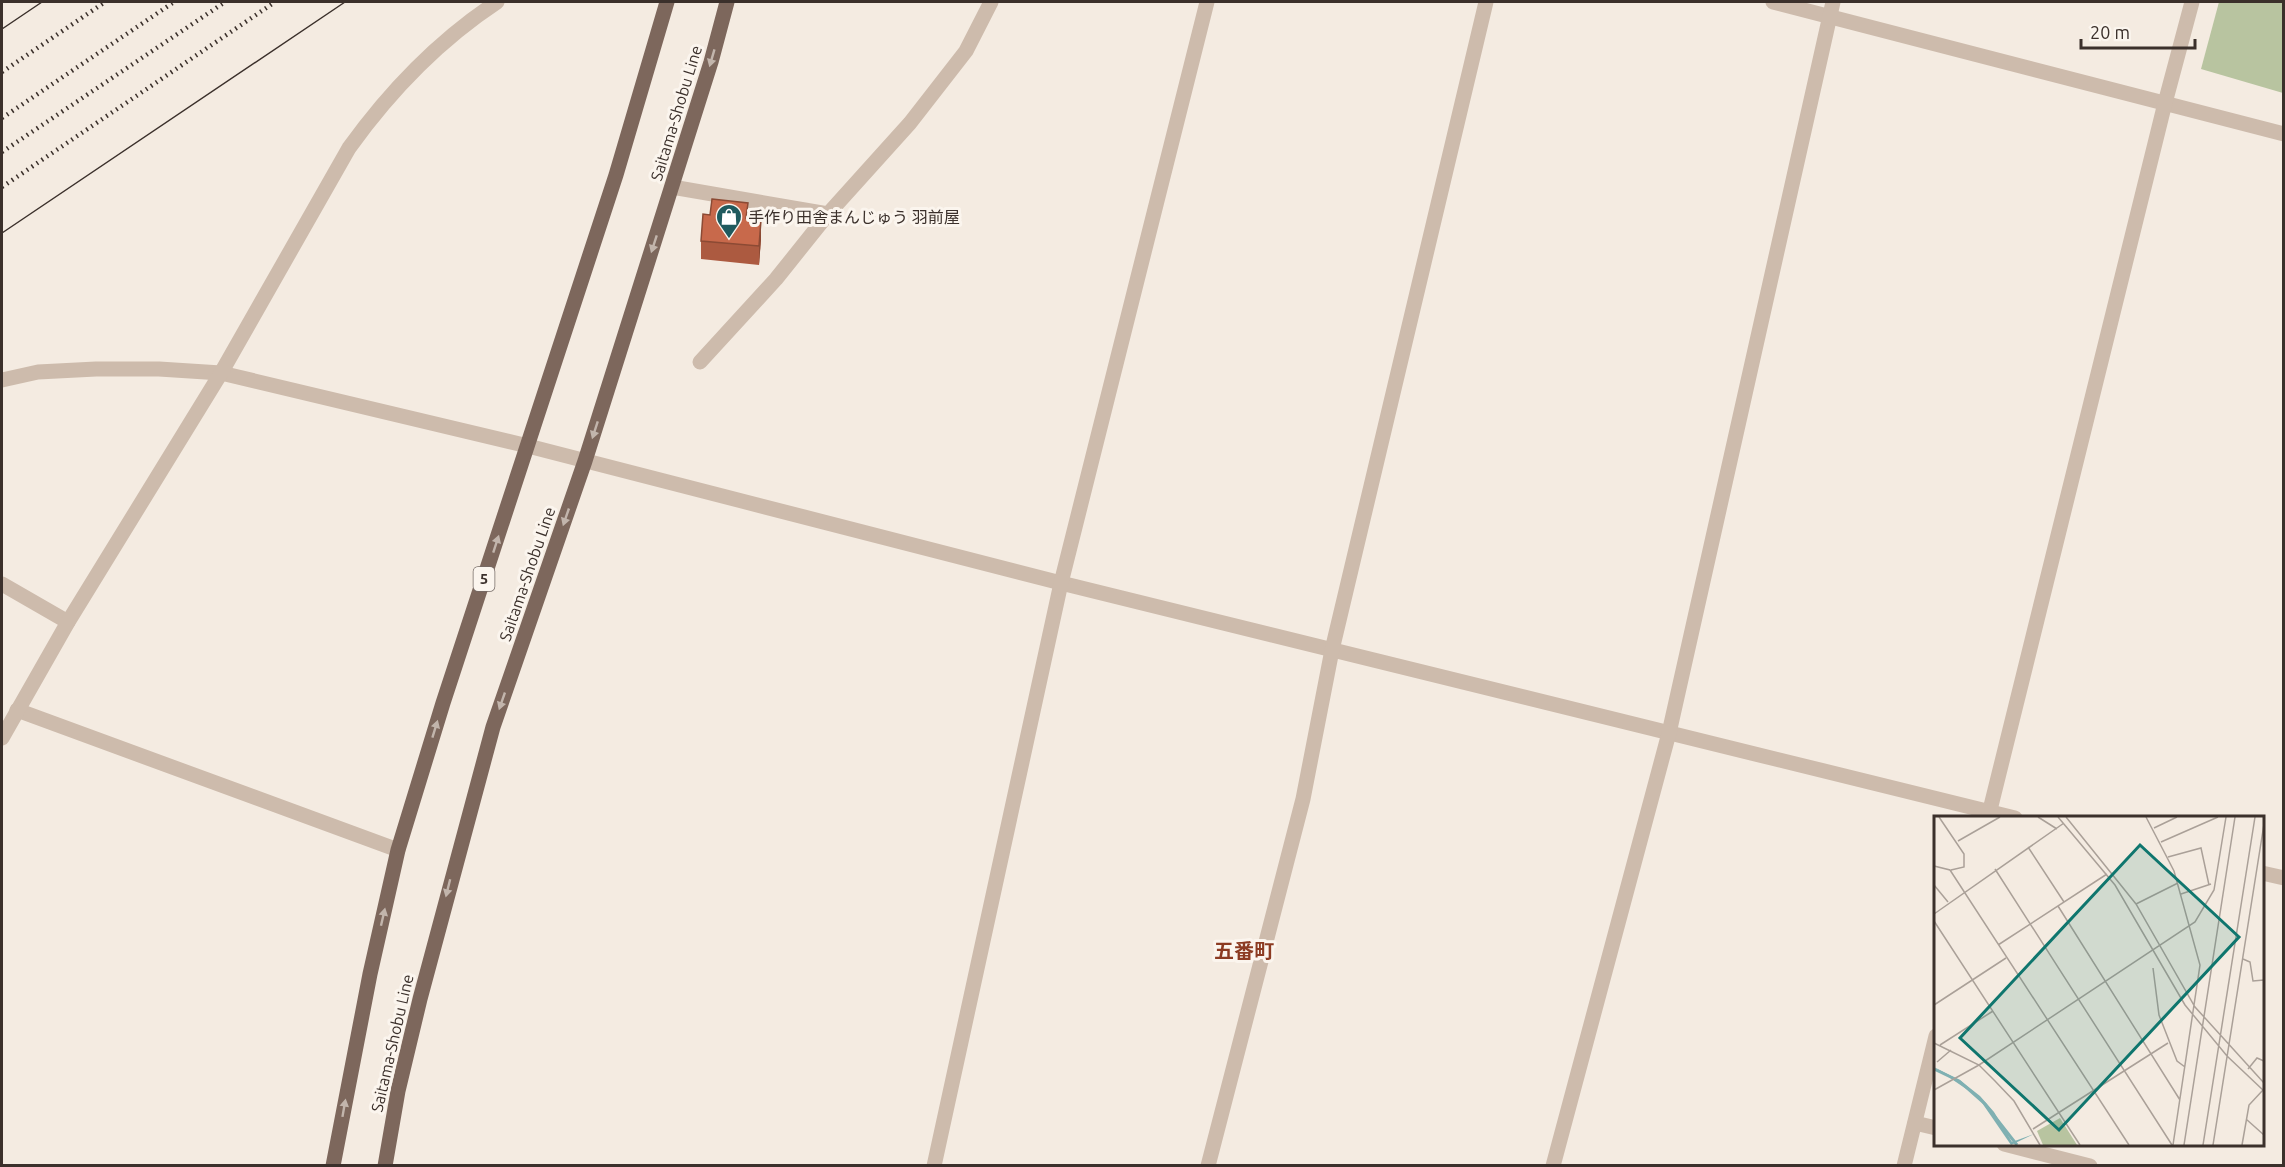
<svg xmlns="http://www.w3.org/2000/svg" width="2285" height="1167" font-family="Ubuntu,'Noto Sans JP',sans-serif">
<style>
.green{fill:#b8c4a0}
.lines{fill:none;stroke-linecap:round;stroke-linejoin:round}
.minor{stroke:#cdbbac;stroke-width:15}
.major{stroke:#7d675c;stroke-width:15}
.tram{stroke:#3b302b;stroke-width:1.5}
.rail{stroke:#3b302b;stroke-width:4.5;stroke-dasharray:1.5 4.5;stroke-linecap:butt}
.wall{fill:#ac5a40}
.shaded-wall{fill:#8c4a34}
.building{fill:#c8694b;stroke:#8c4a34;stroke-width:1.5}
.oneway{fill:#c2b5ac}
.labels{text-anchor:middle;stroke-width:6;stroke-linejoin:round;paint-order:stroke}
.shield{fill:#fbf5ee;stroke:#756b66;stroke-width:1.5}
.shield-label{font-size:15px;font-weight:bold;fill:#3b302b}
.street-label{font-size:16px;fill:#3b302b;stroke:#fbf5ee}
.poi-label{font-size:16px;fill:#3b302b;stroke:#fbf5ee;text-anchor:start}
.quarter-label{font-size:20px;font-weight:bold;fill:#8c3b22;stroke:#fbf5ee}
.inset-river{fill:none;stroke:#7fb0b2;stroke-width:3}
.inset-road{fill:none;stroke:#aaa098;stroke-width:1.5}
.view{fill:#0f766e;fill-opacity:0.15;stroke:#0f766e;stroke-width:3}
.inset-edge{fill:none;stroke:#3b302b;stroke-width:3}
</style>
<rect width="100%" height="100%" fill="#f4ebe1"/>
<!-- green -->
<polygon class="green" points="2219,2 2283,2 2283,93 2201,69"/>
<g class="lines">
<!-- minor -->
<g class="minor">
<polyline points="1773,2 2284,134"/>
<polyline points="672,187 828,214"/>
<polyline points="700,362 776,279 828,214 910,123 966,51 991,2"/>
<polyline points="2,380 38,372 96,369 159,369 221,373 528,446 1061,583 2015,818"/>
<polyline points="2,584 68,622"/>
<polyline points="17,710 398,850"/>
<path d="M2,738l66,-116 153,-249 128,-225c41,-57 89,-107 148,-146"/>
<polyline points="1988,818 2165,103 2192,2"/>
<polyline points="2262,873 2284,878"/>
<polyline points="1915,1123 1936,1128"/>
<polyline points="2004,1144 2090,1166"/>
<polyline points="934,1166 1061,583 1207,2"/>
<polyline points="1208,1166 1303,799 1332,650 1486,2"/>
<polyline points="1553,1166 1669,733 1833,2"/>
<polyline points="1904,1166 1936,1036"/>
</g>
<!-- major -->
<g class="major">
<polyline points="333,1166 370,974 398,850 443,703 616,175 667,2"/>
<polyline points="385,1166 398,1091 420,999 493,727 585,461 711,62 727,2"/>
</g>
<!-- tram -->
<g class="tram">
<polyline points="2,29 42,2"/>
<polyline points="2,233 345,2"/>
</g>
<!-- rail -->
<g class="rail">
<polyline points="2,72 105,2"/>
<polyline points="2,118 174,2"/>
<polyline points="2,152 225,2"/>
<polyline points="2,187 275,2"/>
</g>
</g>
<!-- wall -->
<polygon class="wall" points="710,215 748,219 761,239 759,265 701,259 701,241"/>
<!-- shaded-wall -->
<polygon class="shaded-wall" points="761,220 761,239 759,265 759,246"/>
<!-- building -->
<polygon class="building" points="712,199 748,203 746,218 761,220 759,246 701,241 703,214 710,215"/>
<!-- one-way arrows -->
<defs><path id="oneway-solid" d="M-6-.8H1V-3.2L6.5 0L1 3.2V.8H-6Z" transform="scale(1.5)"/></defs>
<g class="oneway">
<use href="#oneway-solid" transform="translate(712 58) rotate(106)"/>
<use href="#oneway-solid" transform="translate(654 244) rotate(108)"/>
<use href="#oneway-solid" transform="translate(595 430) rotate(108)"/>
<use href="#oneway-solid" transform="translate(566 517) rotate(109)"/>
<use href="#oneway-solid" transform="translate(496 544) rotate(-72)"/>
<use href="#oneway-solid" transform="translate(502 701) rotate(109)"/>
<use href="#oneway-solid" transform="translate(435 729) rotate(-73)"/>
<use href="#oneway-solid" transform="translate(448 888) rotate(104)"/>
<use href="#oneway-solid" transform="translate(383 917) rotate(-77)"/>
<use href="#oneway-solid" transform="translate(344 1108) rotate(-80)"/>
</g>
<!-- icons -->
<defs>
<symbol id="shop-pin" viewBox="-11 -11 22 30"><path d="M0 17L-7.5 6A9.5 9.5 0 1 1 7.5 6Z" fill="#1f5a5e" stroke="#fbf5ee"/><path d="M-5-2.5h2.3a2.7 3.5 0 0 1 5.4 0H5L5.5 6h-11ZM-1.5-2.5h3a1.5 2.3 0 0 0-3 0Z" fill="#fff"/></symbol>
</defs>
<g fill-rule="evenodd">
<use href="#shop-pin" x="714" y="202" width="30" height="40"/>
</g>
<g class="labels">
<!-- shield labels -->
<rect class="shield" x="473.5" y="567" width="21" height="24" rx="4.5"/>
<g class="shield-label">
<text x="484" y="584">5</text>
</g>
<!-- street labels -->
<g class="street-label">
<text transform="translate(676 113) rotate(-73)" y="6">Saitama-Shobu Line</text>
<text transform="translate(527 574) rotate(-71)" y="6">Saitama-Shobu Line</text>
<text transform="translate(392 1043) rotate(-77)" y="6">Saitama-Shobu Line</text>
</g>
<!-- poi labels -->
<g class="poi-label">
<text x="748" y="223">手作り田舎まんじゅう 羽前屋</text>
</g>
<!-- quarter labels -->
<g class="quarter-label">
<text x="1244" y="958">五番町</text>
</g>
</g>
<!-- overview -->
<g transform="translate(1934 816)">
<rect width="330" height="330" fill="#f4ebe1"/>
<path d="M126,302l17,27h-34l-6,-14z" fill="#b8c4a0"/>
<path d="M0,251l27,14 19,15 14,16 18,30 22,-8 -23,11 -33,-48z" fill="#7fb0b2"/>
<path class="inset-river" d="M0,253l25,12 26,23 32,41"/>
<path class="inset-road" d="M5,1l25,37v13l-13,3M104,1l19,12M124,1l57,68 70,120 42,51 37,35M132,1l70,87 59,103 69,76M212,1l28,54 26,94 -27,180M220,12l23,-11M24,25l42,-24M227,26l57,-25M94,31l36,55M234,41l33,-9 8,37M0,50l16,4 179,275M61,53l177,276M0,69l14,17M247,78l30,-10M202,88l42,-21M124,90l122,194M0,98l130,-91M0,105l146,224M64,129l109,-71M309,143l7,3 3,19 11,-1M219,152l6,47 18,46 8,6M0,189l72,-47M0,227l45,22 16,16 19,20 26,44M6,229l53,-34M3,246l14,-12M314,253l9,-11 7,3M0,274l45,-25 216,-143 19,-32 12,-73M312,303l18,16M99,313l135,-86M250,329l51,-328M269,329l52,-328M279,329l51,-321M308,329l7,-40 14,-15"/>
<path class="view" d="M206,29l99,92 -180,193 -99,-92z"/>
<rect width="330" height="330" class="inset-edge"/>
</g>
<!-- border -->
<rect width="2285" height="1167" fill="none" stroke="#3b302b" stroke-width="6"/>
<!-- scale -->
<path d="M2081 39v9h114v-9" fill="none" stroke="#3b302b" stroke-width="3"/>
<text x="2090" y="39" font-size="18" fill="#3b302b" stroke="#fbf5ee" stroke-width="4.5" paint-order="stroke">20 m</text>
</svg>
